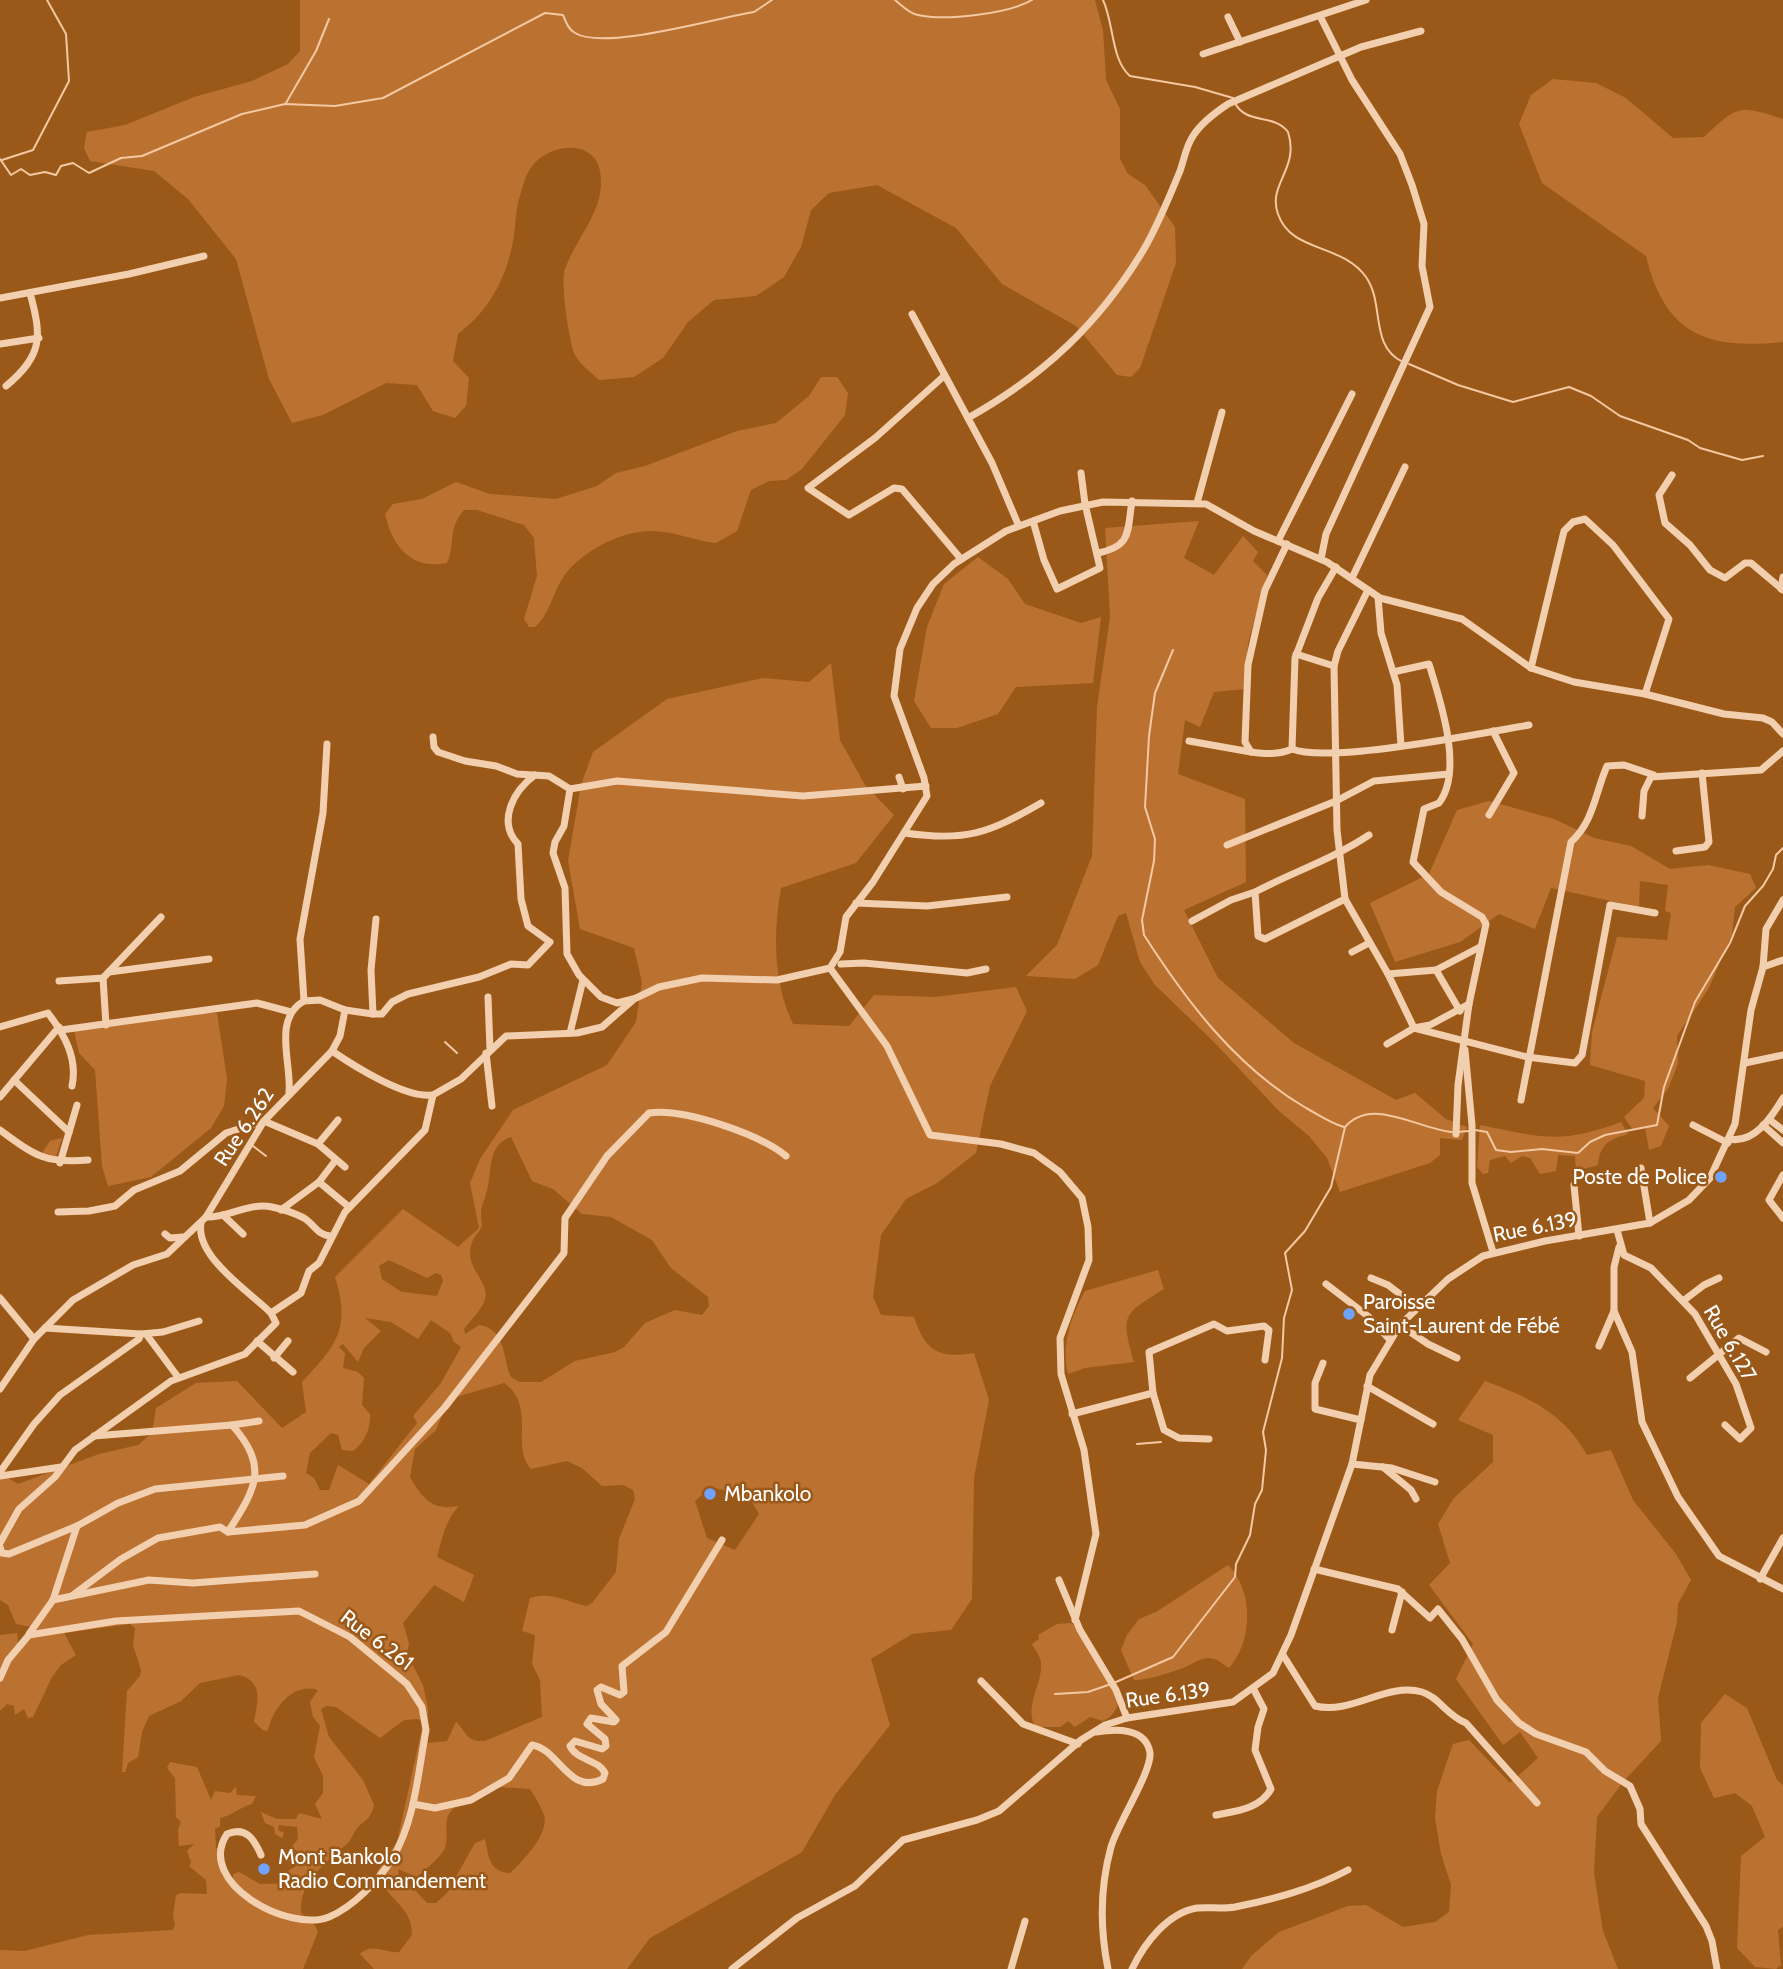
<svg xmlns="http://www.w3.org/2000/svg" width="1783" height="1969" font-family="Cabin,sans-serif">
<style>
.green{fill:#bb7230;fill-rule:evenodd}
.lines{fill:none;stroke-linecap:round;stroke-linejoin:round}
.stream{stroke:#f4c8a2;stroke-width:2}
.minor{stroke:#f2cfaf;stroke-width:7}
.poi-dot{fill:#70a3ff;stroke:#9b5919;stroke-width:2.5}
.labels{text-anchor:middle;stroke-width:5;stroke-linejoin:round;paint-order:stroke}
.street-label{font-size:21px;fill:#fff;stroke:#9b5919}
.poi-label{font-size:21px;fill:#fff;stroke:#9b5919;text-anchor:start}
</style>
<rect width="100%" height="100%" fill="#9b5919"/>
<!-- green -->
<g class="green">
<path d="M300,0h795l8,30 3,50 14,29v50l8,15 17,11 30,42 1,36 -36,105 -9,9 -14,-2 -41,-49 -74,-42 -46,-56 -79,-43 -48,8 -18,17 -10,37 -17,30 -28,19 -42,4 -26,22 -25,36 -29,19 -35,3c-7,-7 -21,-17 -25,-27 -5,-14 -14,-71 -9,-84 12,-33 42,-60 35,-98 -6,-33 -51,-27 -67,-6 -8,9 -10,22 -14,34 -4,14 -3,28 -6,42 -7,38 -24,70 -55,93l-5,27 16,17 -3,28 -11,12 -22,-7 -16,-26 -31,-2 -63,32 -31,8 -23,-44 -33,-120 -48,-60 -34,-28 -64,-10 -6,-13 3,-16 38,-7 69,-28 58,-16 36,-17 12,-13z"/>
<path d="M1553,79l43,4 30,15 47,40 31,-1c34,-32 35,-32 79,-18v223c-77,8 -118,-8 -137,-86l-104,-73 -23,-59 12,-29z"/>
<path d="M821,377h16l11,16 -3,22 -43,54 -16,11 -17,1 -18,9 -14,41 -21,12c-21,-2 -43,-12 -64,-12 -29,-1 -67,19 -85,41 -14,17 -16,41 -32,55h-6l-5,-8 13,-43 -3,-38 -10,-13 -47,-15h-13c-17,19 -8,34 -17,53 -37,7 -55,-18 -62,-49l8,-10 29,-5 34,-17 34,12 66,5 41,-13 19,-13 29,-7 92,-35 39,-8 33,-27z"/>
<polygon points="1199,521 1184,558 1214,575 1243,536 1258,552 1253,561 1267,575 1248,643 1245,689 1214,692 1200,727 1185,720 1178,774 1245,799 1246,882 1184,910 1218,978 1294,1043 1396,1100 1415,1093 1446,1119 1467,1127 1462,1140 1440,1138 1440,1155 1430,1163 1340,1192 1327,1158 1309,1136 1279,1111 1212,1040 1155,985 1140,962 1126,913 1118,916 1098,965 1075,979 1026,976 1057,945 1092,856 1097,707 1110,617 1105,528"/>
<polygon points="978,557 1008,579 1025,604 1081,623 1101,617 1093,683 1016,687 998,714 957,728 931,728 914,701 927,627 944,584"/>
<path d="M831,663l9,77 25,45 29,30 -38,48 -75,25c-8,44 -8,95 12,136l56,2 25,-31 61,2 81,-10 11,24 -37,75 -14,67 -39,30 -31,16 -25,36 -8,62 8,18 33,2c11,34 25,42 60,36l15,47 -15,78 -2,121 -21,31 -39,4 -41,25 19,66 -55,70 -33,57 -152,86 -23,31h-253l-14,-15c13,-12 25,0 39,-2l13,-17c0,-21 -12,-29 -24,-43 -5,-5 -8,-14 -11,-20l20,-30 26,-118 -4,-5 -15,1 -24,18 -44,-31 -10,-1 -5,3 8,28 34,43 11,25c-3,13 -6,13 -15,21 -5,5 -7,13 -12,18 -20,17 -49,39 -46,69l13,11 4,8 -15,37h-303v-19l25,1 63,-16 84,-5 3,-4 -2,-11 3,-20 5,-2 26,1 -1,-14 -17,-14 2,-4 -4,-11 7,-7 -15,2 -1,-16 3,-8 -5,-5 -1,-39 -8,-10 3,-6 27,5 14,33 4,-9 15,2 6,-6 1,8 19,1 -4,8c-12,3 -19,11 -32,14v8l-5,3 1,19 6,1v13l11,17v-5l6,-2 21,12 37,-1 -9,-12 8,-5 7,-14 -13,-3 8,-10 -1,-12 -18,-2 -1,5 6,3 -2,5 -7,-4 -1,-7 -9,-4 -4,-11 16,7h19l3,-6 23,6 -7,-15 8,-11v-17l-9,-19 6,-31 -7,-9 -3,-15 8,-12c-25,-8 -45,18 -50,40l-4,1 -10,-9c3,-19 11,-40 -15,-47l-39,8 -19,18 -32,15 -7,16 -4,25 -10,6 -3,9h-3l5,-81 13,-15 1,-6 -8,-25 2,-17 -5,-4 -66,9 12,22 -15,10 -9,12 -19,40 -5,1 -4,-9 -9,6 -1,-9 -7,-2 -7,7v-76l17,-2 1,10 14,-16 -16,-3 -8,-19 -8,-5v-127l18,11 81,-30 39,-9 14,-12 4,-25 40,-25 41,-2 45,47 24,-16 -4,-30c35,-37 49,-54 33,-105l68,-68 55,38 21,-19 -9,-45 10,-24 33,-49 94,-45 29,-43 6,-40 -8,-34 -54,-19 -12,-68 13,-76 12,-33 74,-53 96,-21 46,4zM511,1137l21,44 21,8 29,25 29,3 41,23 19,28 37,29 1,9 -7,9 -27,-5 -30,13 -21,24 -9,5 -40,9 -34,21h-21l-9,-5c-9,-19 -4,-48 -32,-52l-14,9 -1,-5c6,-8 16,-17 20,-27 9,-21 -24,-35 -11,-62 2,-6 7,-8 9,-14 -2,-20 -1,-15 4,-32 7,-20 -1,-48 25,-57zM389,1260l38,18 9,-5 5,2 2,6 -6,15 -35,-4 -20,-13 -3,-13zM365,1318l26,4 27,17 13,-19 19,13 4,9 7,5 -20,36 -28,33 4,7 -48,61 -31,-19 -9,25h-9l-6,-12 -8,-5 4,-20 21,-20 7,2 4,15 11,1c12,-9 18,-23 17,-37l-8,-9 2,-27 -6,-6 -15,-4 2,-15 -6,-6 4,-3 15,18 6,-14 17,-17zM504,1383c33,23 6,64 27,86l36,-8 15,7 20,18 21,-1 10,5 2,9 -16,40 -3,33 -24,31 -5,3c-20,-4 -36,-15 -57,-8l-8,33 13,4 -3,29 8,16 2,37 -57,24c-20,1 -17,-8 -29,-19l-9,19 -19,2v-35l-5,-23 -16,-31 2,-11 -6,-20 31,-38 30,17 10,-27 -37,-18c5,-19 9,-38 22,-51 -27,5 -36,-7 -49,-29l5,-28 21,-19 13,-31zM711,1487l38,10 10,17 -24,36 -28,-12 -12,-37zM499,1787l31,2c5,8 11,17 14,26 6,18 -22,47 -34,58 -21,-1 -21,-16 -25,-34l-10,4 -28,50 -11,10h-9l-18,-19 -10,-5 -1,-10 19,8c9,-9 20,-16 27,-27 7,-14 -4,-31 10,-42 12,-10 31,-12 45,-21z"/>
<polygon points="1489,801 1554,819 1594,838 1631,846 1670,869 1708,865 1750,874 1756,888 1735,907 1732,934 1709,988 1677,1036 1678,1063 1669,1087 1653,1108 1669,1126 1661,1146 1649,1150 1645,1127 1633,1130 1624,1117 1644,1098 1645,1081 1590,1065 1592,1032 1617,937 1667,940 1671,913 1665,911 1668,885 1640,881 1639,907 1551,888 1535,929 1499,914 1460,942 1395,962 1370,903 1429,874 1457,810"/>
<polygon points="217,1013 227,1079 224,1106 211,1128 151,1177 108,1186 102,1166 95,1070 79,1053 74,1030 189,1014"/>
<path d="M1621,1122l7,12c-19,5 -28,10 -30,31l-22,6 -1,-15 -17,-1 -2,16 -16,3 -10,-16 -8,-2 -11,7 -6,-7 -15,4 -2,13 -5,1 -6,-7 3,-42c61,12 80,20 141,-3z"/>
<polygon points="62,1138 55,1160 42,1153 50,1141"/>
<path d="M1158,1270l6,19c-42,26 -43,25 -30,73l-49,6 -17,6c-7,-28 3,-58 17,-83z"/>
<path d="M1485,1381c43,16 79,32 102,74l24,-5 22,50 43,54 15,26 -13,24 -1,18 -19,76 3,43 -38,41 -26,35 -3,56 9,58 15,38h-376l9,-13 28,-24 69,-26 18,-1 37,22 32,-5 14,-10 2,-27 -10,-31 -6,-36 2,-27 16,-47 16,-4 41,43 28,-25 -18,-26 -17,13 -47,-66 17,-35 -44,-59 21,-22 -12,-39 16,-26 39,-36v-27l-35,-15z"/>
<path d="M1228,1565c26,26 25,76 1,103 -6,-4 -13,-10 -20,-10 -9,0 -18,7 -26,10 -15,5 -34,12 -49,12l-13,-30 6,-15 12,-16 17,-7z"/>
<path d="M1070,1623l11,5 38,72c-2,10 -7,17 -16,21l-13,-4 -15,10 -7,-6 -8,6h-24c-13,-20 7,-43 5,-64 -1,-8 -6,-13 -9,-19l7,-5 -1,-4 19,-11z"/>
<polygon points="1725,1694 1747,1708 1777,1780 1783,1785 1783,1927 1778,1930 1781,1965 1776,1969 1755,1967 1737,1948 1741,1856 1765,1837 1752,1806 1735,1793 1714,1798 1700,1768 1701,1723"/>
</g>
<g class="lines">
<!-- stream -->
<g class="stream">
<path d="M895,0c6,5 15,14 23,15 27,6 90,-1 114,-15"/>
<path d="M1103,0c11,23 8,60 27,76l65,11 38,11"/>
<polyline points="286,103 316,51 329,19"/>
<path d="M1235,103c11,22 39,10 53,29 12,37 -21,52 -10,82 13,39 64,29 88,63 19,27 3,69 37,85"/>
<path d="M0,159l11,16 10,-6 9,6 15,-3 11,3 5,-9 12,-3 16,10 32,-15 21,-2 100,-42 43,-10 50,2 48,-8 162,-85 18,2c3,7 5,14 12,18 30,18 141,-15 179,-21l18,-12"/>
<polyline points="2,160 33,150 69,81 66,34 47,0"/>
<polyline points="1409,364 1458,385 1513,402 1569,387 1591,396 1620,416 1688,440 1700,448 1742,460 1763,456"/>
<path d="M1173,650l-18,43 -6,43 -4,71 10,32 -1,22 -12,59 2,15c43,67 92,132 162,173 13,7 24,15 38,19"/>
<polyline points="445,1042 457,1053"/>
<polyline points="1475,1130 1487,1132 1496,1150 1511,1152 1542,1149 1578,1153 1590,1142 1605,1135 1657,1125 1664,1087 1695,1002 1730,943 1745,906 1763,886 1773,869 1776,855 1783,848"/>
<polyline points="1457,1132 1469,1131"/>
<polyline points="253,1146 266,1156"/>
<polyline points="1137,1444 1161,1442"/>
<path d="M1116,1682l57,-25 62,-80 1,-13 14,-29 5,-31 7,-14 4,-40 -3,-18 19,-74 2,-40 8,-28 -7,-37 20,-22 26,-44 14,-60c27,-31 73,2 107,5"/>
<polyline points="1055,1694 1088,1692 1111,1684"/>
</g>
<!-- minor -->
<g class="minor">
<polyline points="1320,16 1352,80 1400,154 1412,185 1424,224 1422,266 1430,307 1326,534 1321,559"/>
<polyline points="1228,17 1240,42"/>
<polyline points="1203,54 1366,0"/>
<polyline points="0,298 129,274 204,256"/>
<polyline points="912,314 992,463 1018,524"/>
<polyline points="0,344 39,338"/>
<polyline points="944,376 875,438 808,488 849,515 894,488 902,489 961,559"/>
<path d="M6,386c37,-31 36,-49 24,-93"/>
<path d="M968,418c75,-42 131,-94 176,-169 14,-24 25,-51 36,-78 4,-11 6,-25 13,-35 8,-13 23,-24 35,-32l133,-57 60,-16"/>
<polyline points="1672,475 1659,495 1665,523 1690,545 1710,570 1725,578 1745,563 1751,563 1783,590"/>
<polyline points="1197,503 1222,412"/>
<polyline points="1033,521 1044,560 1057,589 1100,568 1085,504 1081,473"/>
<polyline points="1278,541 1352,394"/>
<path d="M1287,544l-22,46 -17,75 -3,77 6,10c15,2 27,3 41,-3"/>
<path d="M1098,553c34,-7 29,-21 34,-52"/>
<path d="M1336,567l-18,31 -23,60 -3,91c37,15 190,-16 237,-24"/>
<polyline points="1352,578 1405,467"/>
<polyline points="1781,589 1783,577"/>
<polyline points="1368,590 1338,651 1334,666 1337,830 1345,899 1388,974 1414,1028 1430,1025 1469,1004"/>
<polyline points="1378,597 1381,633 1397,685 1401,746"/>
<polyline points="1296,654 1334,666"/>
<polyline points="1531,668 1564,531 1573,522 1585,519 1613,545 1669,619 1645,694"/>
<path d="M1393,672l36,-8c11,36 35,106 10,139l-15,6 -11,53 28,30 41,25 4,7 -17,80 -11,81 -2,49"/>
<polyline points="433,737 434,747 438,752 465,761 496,766 517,774 549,776 570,789 564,826 555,842 553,853 565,888 567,954 579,975 601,997 617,1003 633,999"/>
<polyline points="1189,741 1251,752"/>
<polyline points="899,777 903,789"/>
<polyline points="570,789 617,781 803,796 926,786"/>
<polyline points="1489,815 1514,773 1493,731"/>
<polyline points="1642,816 1644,791 1651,777 1761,770 1783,751"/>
<path d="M905,833c61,9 84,0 136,-30"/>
<polyline points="1227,845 1336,801 1374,781 1449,774"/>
<polyline points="1676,851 1705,847 1709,842 1702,773"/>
<path d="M1345,899l-80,40 -7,-3 -3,-44c38,-20 78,-33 114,-57"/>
<polyline points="856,903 927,906 1007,897"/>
<polyline points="1192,921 1231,900 1255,892"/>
<polyline points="1352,952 1369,943"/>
<polyline points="841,964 864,963 967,973 986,969"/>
<polyline points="1763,967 1783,960"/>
<polyline points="830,968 887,1046 930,1135 1001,1144 1034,1153 1060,1172 1082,1198 1088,1227 1089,1260 1060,1338 1061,1374 1084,1450 1096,1534 1075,1620"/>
<polyline points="1436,970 1480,947"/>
<polyline points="109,972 209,959"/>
<polyline points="1388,974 1436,970 1460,1011"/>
<polyline points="103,978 106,1025"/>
<polyline points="59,981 103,978 161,917"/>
<polyline points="488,997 490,1049"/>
<polyline points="304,1001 320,1000 345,1010"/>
<path d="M373,1014h9l10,-12 16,-8 71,-17 32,-13 17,1 22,-23 -22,-16 -7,-27 -3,-55c-21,-22 -5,-53 17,-69"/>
<path d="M0,1027l48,-14c16,21 30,45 24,73"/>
<polyline points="61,1030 257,1003 291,1012"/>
<polyline points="570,1033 583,980"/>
<polyline points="1387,1044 1414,1028 1527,1057 1575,1063 1582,1055 1610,905 1655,913"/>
<polyline points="1465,1050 1472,1125 1472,1183 1493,1252"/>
<path d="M332,1051c22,15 74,48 101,44"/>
<polyline points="486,1053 492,1106"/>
<polyline points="1745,1063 1783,1055"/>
<polyline points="14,1080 69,1132"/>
<path d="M289,1092c3,-28 -17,-73 15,-91l-4,-62 23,-126 4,-69"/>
<polyline points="0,1097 59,1027"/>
<path d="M1521,1100l50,-258c23,-21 24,-49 36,-76l17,-1 30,10"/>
<polyline points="1770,1120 1783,1130"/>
<polyline points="1693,1125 1728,1143"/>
<polyline points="1763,1125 1783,1143"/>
<path d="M0,1130c34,25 45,34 88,30"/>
<path d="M1729,1139c25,5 42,-21 54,-41"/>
<polyline points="318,1144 338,1120"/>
<polyline points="60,1163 77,1105"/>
<polyline points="1641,1168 1650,1223"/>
<polyline points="1783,1175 1769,1200 1783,1218"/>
<polyline points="319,1182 335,1161"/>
<polyline points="1574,1185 1579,1236"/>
<polyline points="281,1210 319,1182 349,1207"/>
<polyline points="58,1212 89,1211 115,1206 134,1190 180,1171 226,1133 264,1121 318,1144 345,1167"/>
<polyline points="223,1215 243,1234"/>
<path d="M206,1217c22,1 43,-15 66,-10 10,2 22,6 32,11 10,6 14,18 27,18"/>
<path d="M201,1223c-6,34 49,69 70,90"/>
<polyline points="1617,1230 1624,1255 1651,1268 1695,1314 1736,1384 1751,1428 1740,1439 1725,1425"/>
<polyline points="165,1234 170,1238 184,1237"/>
<polyline points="1371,1278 1388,1285 1417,1307"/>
<polyline points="1326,1284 1369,1317 1389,1339"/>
<polyline points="0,1298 34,1339"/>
<polyline points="1683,1301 1704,1285 1719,1278"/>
<polyline points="1614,1311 1632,1352 1642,1422 1678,1497 1719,1556 1783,1589"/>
<polyline points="1400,1325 1428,1344 1457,1358"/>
<polyline points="45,1328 141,1334"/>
<polyline points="146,1334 178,1377"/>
<polyline points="257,1341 293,1372"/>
<polyline points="1599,1346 1614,1311 1614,1267 1619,1247"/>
<polyline points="274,1358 288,1341"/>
<polyline points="1323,1363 1315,1383 1315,1409 1361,1420"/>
<polyline points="1690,1378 1739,1338 1766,1352"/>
<polyline points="1367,1386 1433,1424"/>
<polyline points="0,1389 34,1339 73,1300 133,1265 167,1254 206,1217 264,1121 332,1051 340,1036 345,1010 373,1014 371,970 376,919"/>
<polyline points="1072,1414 1153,1393"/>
<polyline points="232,1425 259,1421"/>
<path d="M94,1436l138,-11c38,43 23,64 -4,107"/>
<polyline points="1209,1439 1179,1438 1164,1430 1153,1393 1149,1352 1214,1324 1227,1331 1264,1326 1269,1330 1265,1360"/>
<polyline points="1352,1464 1392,1468 1435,1482"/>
<polyline points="1383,1467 1411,1490 1416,1499"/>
<polyline points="0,1472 34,1424 60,1395 139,1339 141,1334 163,1332 199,1321"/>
<polyline points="0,1476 61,1467"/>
<polyline points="0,1543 19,1509 55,1477 75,1450 171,1381 245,1354 276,1323 271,1313 301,1293 309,1271 319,1263 345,1212 425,1130 433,1095 461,1079 506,1036 577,1033 602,1027 634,999 659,987 702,978 777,980 830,968 840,952 846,917 873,882 927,796 924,778 894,696 900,649 917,608 933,584 954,564 1006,531 1060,511 1103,502 1206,504 1254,531 1327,562 1380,598 1462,619 1531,668 1574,682 1645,694 1724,714 1763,718 1772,722 1783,734"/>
<polyline points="0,1547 2,1553 9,1554 77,1526"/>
<polyline points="1314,1569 1398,1589 1430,1618 1438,1609 1462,1639 1497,1700 1519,1723 1536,1734 1586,1752 1605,1771 1630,1786 1640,1809 1641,1824 1706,1926 1712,1941 1717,1969"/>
<polyline points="1760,1579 1783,1538"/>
<polyline points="1059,1580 1080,1630 1116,1690 1127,1718"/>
<path d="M73,1595l48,-36 37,-21 62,-11 8,5 77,-7 54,-24 86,-94 119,-154 1,-35 42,-62 42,-43c35,-5 110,21 137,43"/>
<polyline points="53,1600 149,1580 193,1583 315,1574"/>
<polyline points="1392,1630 1402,1592"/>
<polyline points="29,1634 53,1600 77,1526 118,1503 155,1489 283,1476"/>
<path d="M1283,1655l32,51c37,9 71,-24 107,-14 17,5 24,23 44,31l71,80"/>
<path d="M0,1678l8,-18 21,-25 87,-14 183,-10 51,26 57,47 15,23 4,23c-8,43 -11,91 -34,129 -14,22 -39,48 -63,58 -40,16 -134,-34 -102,-83 19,-8 27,5 34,21"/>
<polyline points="981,1681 1023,1724 1078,1744"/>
<path d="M1096,1732c19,-3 50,-5 54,21 2,18 -33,72 -39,94 -11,40 -11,82 -3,122"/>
<path d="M413,1804l22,4 36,-8 38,-22 23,-33c27,4 37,51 71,34l2,-6c-7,-14 -28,-12 -35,-27l5,-5 27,8 4,-3 -1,-7 -18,-15 4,-6 23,4 2,-2 -15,-16 -4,-14 4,-3 19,8 4,-3 -2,-26 44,-34 56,-92"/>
<path d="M1216,1815c21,-4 44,-6 55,-26l-16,-39 3,-23 6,-18 -10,-19"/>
<polyline points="732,1969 797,1918 855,1886 903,1840 977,1820 999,1811 1081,1740 1105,1725 1127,1718 1233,1702 1273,1673 1291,1635 1352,1464 1370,1375 1400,1325 1448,1279 1483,1256 1545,1241 1650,1223 1689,1200 1710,1178 1735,1124 1751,1010 1763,967 1766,929 1783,900"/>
<polyline points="1011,1969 1025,1921"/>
<path d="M1132,1969c12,-25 35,-56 65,-61 13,-1 26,1 38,-1 40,-8 77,-18 113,-37"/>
</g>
</g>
<!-- markers -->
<g class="poi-dot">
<circle cx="1721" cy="1177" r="7"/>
<circle cx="1349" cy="1314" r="7"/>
<circle cx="710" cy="1494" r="7"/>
<circle cx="264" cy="1869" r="7"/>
</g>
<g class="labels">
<!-- street labels -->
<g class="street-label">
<text transform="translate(244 1127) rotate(-56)" y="7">Rue 6.262</text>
<text transform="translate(1535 1227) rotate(-11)" y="7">Rue 6.139</text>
<text transform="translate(1730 1343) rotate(60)" y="7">Rue 6.127</text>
<text transform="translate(377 1640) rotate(37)" y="7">Rue 6.261</text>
<text transform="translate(1168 1695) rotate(-8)" y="7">Rue 6.139</text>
</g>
<!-- poi labels -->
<g class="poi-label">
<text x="1707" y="1184" text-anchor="end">Poste de Police</text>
<text x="1363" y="1309">Paroisse<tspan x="1363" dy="24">Saint-Laurent de Fébé</tspan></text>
<text x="724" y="1501">Mbankolo</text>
<text x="278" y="1864">Mont Bankolo<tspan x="278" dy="24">Radio Commandement</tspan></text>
</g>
</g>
</svg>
